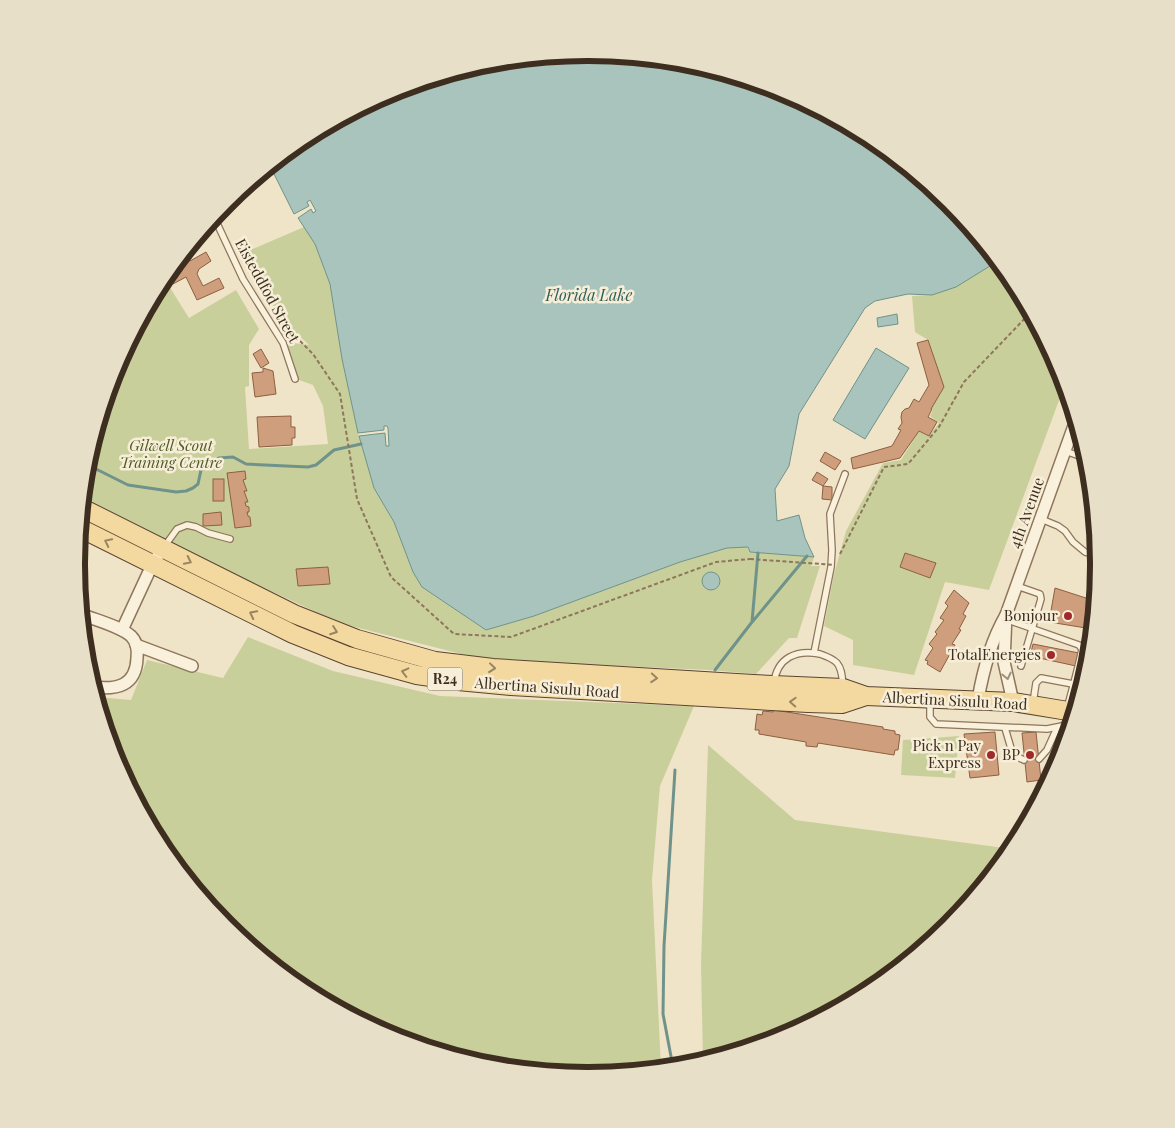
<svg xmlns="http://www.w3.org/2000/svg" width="1175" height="1128" font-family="'Playfair Display',serif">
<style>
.green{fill:#c9cf9b}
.water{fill:#a9c4bc;stroke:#6f938a}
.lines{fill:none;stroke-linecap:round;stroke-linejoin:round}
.stream{stroke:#6f938a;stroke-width:3}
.building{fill:#cf9f7d;stroke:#8d5f41}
.lane-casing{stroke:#8d765c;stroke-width:8}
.street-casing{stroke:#8d765c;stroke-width:14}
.primary-casing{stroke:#5b4430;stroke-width:20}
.path{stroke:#8d765c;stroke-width:2;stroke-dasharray:4 2.5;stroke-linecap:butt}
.lane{stroke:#faf1dc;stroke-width:5.5}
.street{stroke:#faf1dc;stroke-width:11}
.primary{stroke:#f3d9a0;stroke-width:18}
.path-bridge{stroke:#8d765c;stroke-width:2;stroke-dasharray:4 2.5;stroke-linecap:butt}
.oneway{stroke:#988460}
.oneway2{stroke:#9c907e}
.poi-dot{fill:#9e2a2b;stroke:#f7eed8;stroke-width:2}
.labels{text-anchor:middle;stroke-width:5;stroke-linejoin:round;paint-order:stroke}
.shield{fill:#f7eed8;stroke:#756857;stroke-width:1}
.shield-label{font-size:14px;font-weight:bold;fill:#3d2e20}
.street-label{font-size:15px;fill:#3d2e20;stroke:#f7eed8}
.park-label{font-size:15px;font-style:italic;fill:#4d5a26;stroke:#f7eed8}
.poi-label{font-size:15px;fill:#3d2e20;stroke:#f7eed8;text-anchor:end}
.water-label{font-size:16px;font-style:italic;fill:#2f5d5a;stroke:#f7eed8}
.rim{fill:none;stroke:#3d2e20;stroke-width:6}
</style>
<rect width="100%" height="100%" fill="#f0e4c8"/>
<!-- green -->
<g class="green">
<polygon points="304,227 315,244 330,284 342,359 358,433 374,488 394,522 413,572 422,587 486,630 534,616 680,562 727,548 747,547 750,552 814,557 811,566 820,566 797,638 789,638 756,674 709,670 485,660 339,623 171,544 82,499 86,464 115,368 164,278 189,318 236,290 259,329 249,345 249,386 245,387 249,449 328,444 323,406 313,385 299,380 285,342 309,345 273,311 273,303 248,251"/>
<polygon points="998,261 1013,280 1060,369 1065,384 989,590 945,582 914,675 853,665 853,640 824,626 834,574 846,531 883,463 901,460 919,431 929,436 939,423 930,416 933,410 931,408 943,387 928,340 915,332 912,296 932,295 979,272"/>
<polygon points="248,637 333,671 440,696 694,706 660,786 652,880 661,1068 587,1075 487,1066 391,1036 303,989 226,925 162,848 115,759 96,697 131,700 147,660 223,678"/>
<polygon points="959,736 955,778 901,775 903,740"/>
<polygon points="708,745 795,820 1012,849 949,926 871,989 783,1037 703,1061 701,965"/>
</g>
<!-- water -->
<g class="water">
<polygon points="587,53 688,62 784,92 872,139 949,203 998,261 956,287 932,295 908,294 875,301 865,308 799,414 789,466 775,489 777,521 799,515 805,538 814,557 750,552 748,547 727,548 680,562 534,616 486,630 422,587 413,572 394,522 374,488 359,436 385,433 386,446 389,446 388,428 387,426 384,426 384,430 358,433 342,359 330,284 315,244 298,218 311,209 313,213 316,211 310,200 307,202 309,206 294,214 270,166 304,139 392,91 488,62"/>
<polygon points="897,314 898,324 878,327 877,318"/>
<polygon points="876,348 909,368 865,439 833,420"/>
<circle cx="711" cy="581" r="9"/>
</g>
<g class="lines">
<!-- stream -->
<g class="stream">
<polyline points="86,464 128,485 176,492 186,491 193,488 198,484 201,470 219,458 233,457 246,464 308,467 316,465 334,450 361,444"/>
<polyline points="753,621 807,556"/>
<polyline points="715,670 752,622 758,553"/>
<polyline points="673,1067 663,1014 664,946 675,770"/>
</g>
</g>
<!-- building -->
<g class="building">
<polygon points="186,251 190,261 206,252 211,261 199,269 197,274 203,286 219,278 224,288 197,300 186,277 173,284 167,274 171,269 175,274 182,270 178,263 174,265"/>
<polygon points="928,340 944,387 931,409 932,409 928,417 937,422 929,436 919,431 900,458 853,469 851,458 892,446 901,430 898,429 902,423 901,417 902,412 905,409 909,408 914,399 919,402 929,385 917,343"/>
<polygon points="261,349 269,363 261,368 253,354"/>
<polygon points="263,368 273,371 276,394 255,397 252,373 263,372"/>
<polygon points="291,416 291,427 295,427 295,438 292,438 292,445 259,447 257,417"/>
<polygon points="825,452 841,461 835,470 820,461"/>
<polygon points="245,471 246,479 243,480 247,491 244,491 248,502 245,502 246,506 249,507 249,512 247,512 248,516 250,517 251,526 235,528 227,473"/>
<polygon points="817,472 828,479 823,486 812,480"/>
<rect x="213" y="479" width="11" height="22"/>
<polygon points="823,486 832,487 832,500 822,499"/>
<polygon points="221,512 222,525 203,526 203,514"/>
<polygon points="905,553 936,563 930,578 900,567"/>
<polygon points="328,567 330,584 298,586 296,569"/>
<polygon points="1055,588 1092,600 1086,628 1049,622"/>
<polygon points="954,590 969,603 963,614 966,616 959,629 961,630 952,644 955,645 940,672 927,664 928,661 925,660 933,648 929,644 937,634 935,632 944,620 940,618 948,606 945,603"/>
<polygon points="1095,606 1089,664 1080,692 1076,692"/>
<polygon points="1033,644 1079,653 1076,666 1030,656"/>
<polygon points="774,710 883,727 883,729 895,731 895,734 900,735 898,750 895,750 894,755 818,743 817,747 806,746 806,742 759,734 759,730 755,730 757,714 762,715 763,711 773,712"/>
<polygon points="995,732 999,775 970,778 964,734"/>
<polygon points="1036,732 1041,780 1027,782 1022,733"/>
</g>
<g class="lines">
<defs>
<g id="lane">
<polyline points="214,217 243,279 283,343 295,379"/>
<polyline points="1069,440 1084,446"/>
<polyline points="1065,451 1088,459"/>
<polyline points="1041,519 1058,526 1065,531 1073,542 1085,552 1098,555"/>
<polyline points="164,547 177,529 187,525 196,527 208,533 230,539"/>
<polyline points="1017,586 1040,594 1041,599 1021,666"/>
<path d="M1005,619l74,26 3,4c-4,21 -10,40 -15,60"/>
<polyline points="814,653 831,567 832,550 830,514 845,474"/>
<path d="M774,683c3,-25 22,-34 46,-29 6,2 12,4 17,9 5,6 5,14 6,22"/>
<polyline points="930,701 930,717 936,724 1047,729 1062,726 1072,719"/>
<polyline points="1033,703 1036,683 1041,678 1073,684"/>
<polyline points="1005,728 1013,755 1024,760"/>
<polyline points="1039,759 1047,750 1057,728"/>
</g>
<g id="street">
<path d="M81,614c14,6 39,12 50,22 6,6 7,14 6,22 -1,28 -20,32 -44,29"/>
<polyline points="1006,615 1004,662 1013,702"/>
<polyline points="122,630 153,563 163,548"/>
<polyline points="136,645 192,666"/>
<path d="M978,700c5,-30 13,-59 28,-85l70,-195"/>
</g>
<g id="primary">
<polyline points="82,508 294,614 357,639 435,661 493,668 753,684 843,688 866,696 1013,702 1074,712"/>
<polyline points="80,528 293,634 348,656 417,675 458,681 511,686 808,703 842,704 866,696"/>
</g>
</defs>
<!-- lane casing -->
<use href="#lane" class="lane-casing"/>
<!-- street casing -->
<use href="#street" class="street-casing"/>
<!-- primary casing -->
<use href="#primary" class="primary-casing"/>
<!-- path -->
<g class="path">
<polyline points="277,318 313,354 340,394 357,499 391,577 454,634 511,637 716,562 750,559"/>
<polyline points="840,554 884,467 908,464 939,427 964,382 1030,313"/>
</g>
<!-- lane -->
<use href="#lane" class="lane"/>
<!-- street -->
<use href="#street" class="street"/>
<!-- primary -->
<use href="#primary" class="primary"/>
<!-- path-bridge -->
<polyline class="path-bridge" points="750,559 835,565"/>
</g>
<!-- one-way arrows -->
<defs><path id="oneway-chevron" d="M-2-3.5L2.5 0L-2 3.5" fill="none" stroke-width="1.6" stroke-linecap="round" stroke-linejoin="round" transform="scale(1.25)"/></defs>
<g class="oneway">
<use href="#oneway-chevron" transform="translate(108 542) rotate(-154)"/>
<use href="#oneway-chevron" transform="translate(188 561) rotate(26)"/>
<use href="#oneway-chevron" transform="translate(253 614) rotate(-153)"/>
<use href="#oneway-chevron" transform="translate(334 631) rotate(20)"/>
<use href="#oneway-chevron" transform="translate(492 668) rotate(6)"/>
<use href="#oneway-chevron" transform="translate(405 672) rotate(-166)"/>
<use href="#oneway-chevron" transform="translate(654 678) rotate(4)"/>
<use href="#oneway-chevron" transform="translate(793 702) rotate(-177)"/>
</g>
<use class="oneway2" href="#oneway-chevron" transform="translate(1007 676) rotate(77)"/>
<!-- markers -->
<g class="poi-dot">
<circle cx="1068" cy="616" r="5"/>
<circle cx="1051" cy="655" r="5"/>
<circle cx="991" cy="755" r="5"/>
<circle cx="1030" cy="755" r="5"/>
</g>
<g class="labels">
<!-- shield labels -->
<rect class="shield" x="427.5" y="667.5" width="35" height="23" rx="4"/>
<g class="shield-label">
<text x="445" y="684">R24</text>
</g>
<!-- street labels -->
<g class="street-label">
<text transform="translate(267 291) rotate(61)" y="5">Eisteddfod Street</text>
<text transform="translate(1027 513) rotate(-70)" y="5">4th Avenue</text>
<text transform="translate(547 688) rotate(4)" y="5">Albertina Sisulu Road</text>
<text transform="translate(955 701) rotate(3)" y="5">Albertina Sisulu Road</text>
</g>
<!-- park labels -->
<g class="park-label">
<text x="171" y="451">Gilwell Scout<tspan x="171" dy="17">Training Centre</tspan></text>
</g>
<!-- poi labels -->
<g class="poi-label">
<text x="1058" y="621">Bonjour</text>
<text x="1041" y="660">TotalEnergies</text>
<text x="981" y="751">Pick n Pay<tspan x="981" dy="17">Express</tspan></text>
<text x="1020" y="760">BP</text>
</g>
<!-- water labels -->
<g class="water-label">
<text x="589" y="301">Florida Lake</text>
</g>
</g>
<!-- crop -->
<path d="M0 0H1175V1128H0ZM587 61H588A502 502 0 0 1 1090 563V565A502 502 0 0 1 588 1067H587A502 502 0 0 1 85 565V563A502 502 0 0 1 587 61Z" fill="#e8dfc9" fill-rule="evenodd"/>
<path class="rim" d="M587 61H588A502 502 0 0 1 1090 563V565A502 502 0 0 1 588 1067H587A502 502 0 0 1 85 565V563A502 502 0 0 1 587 61Z"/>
</svg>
